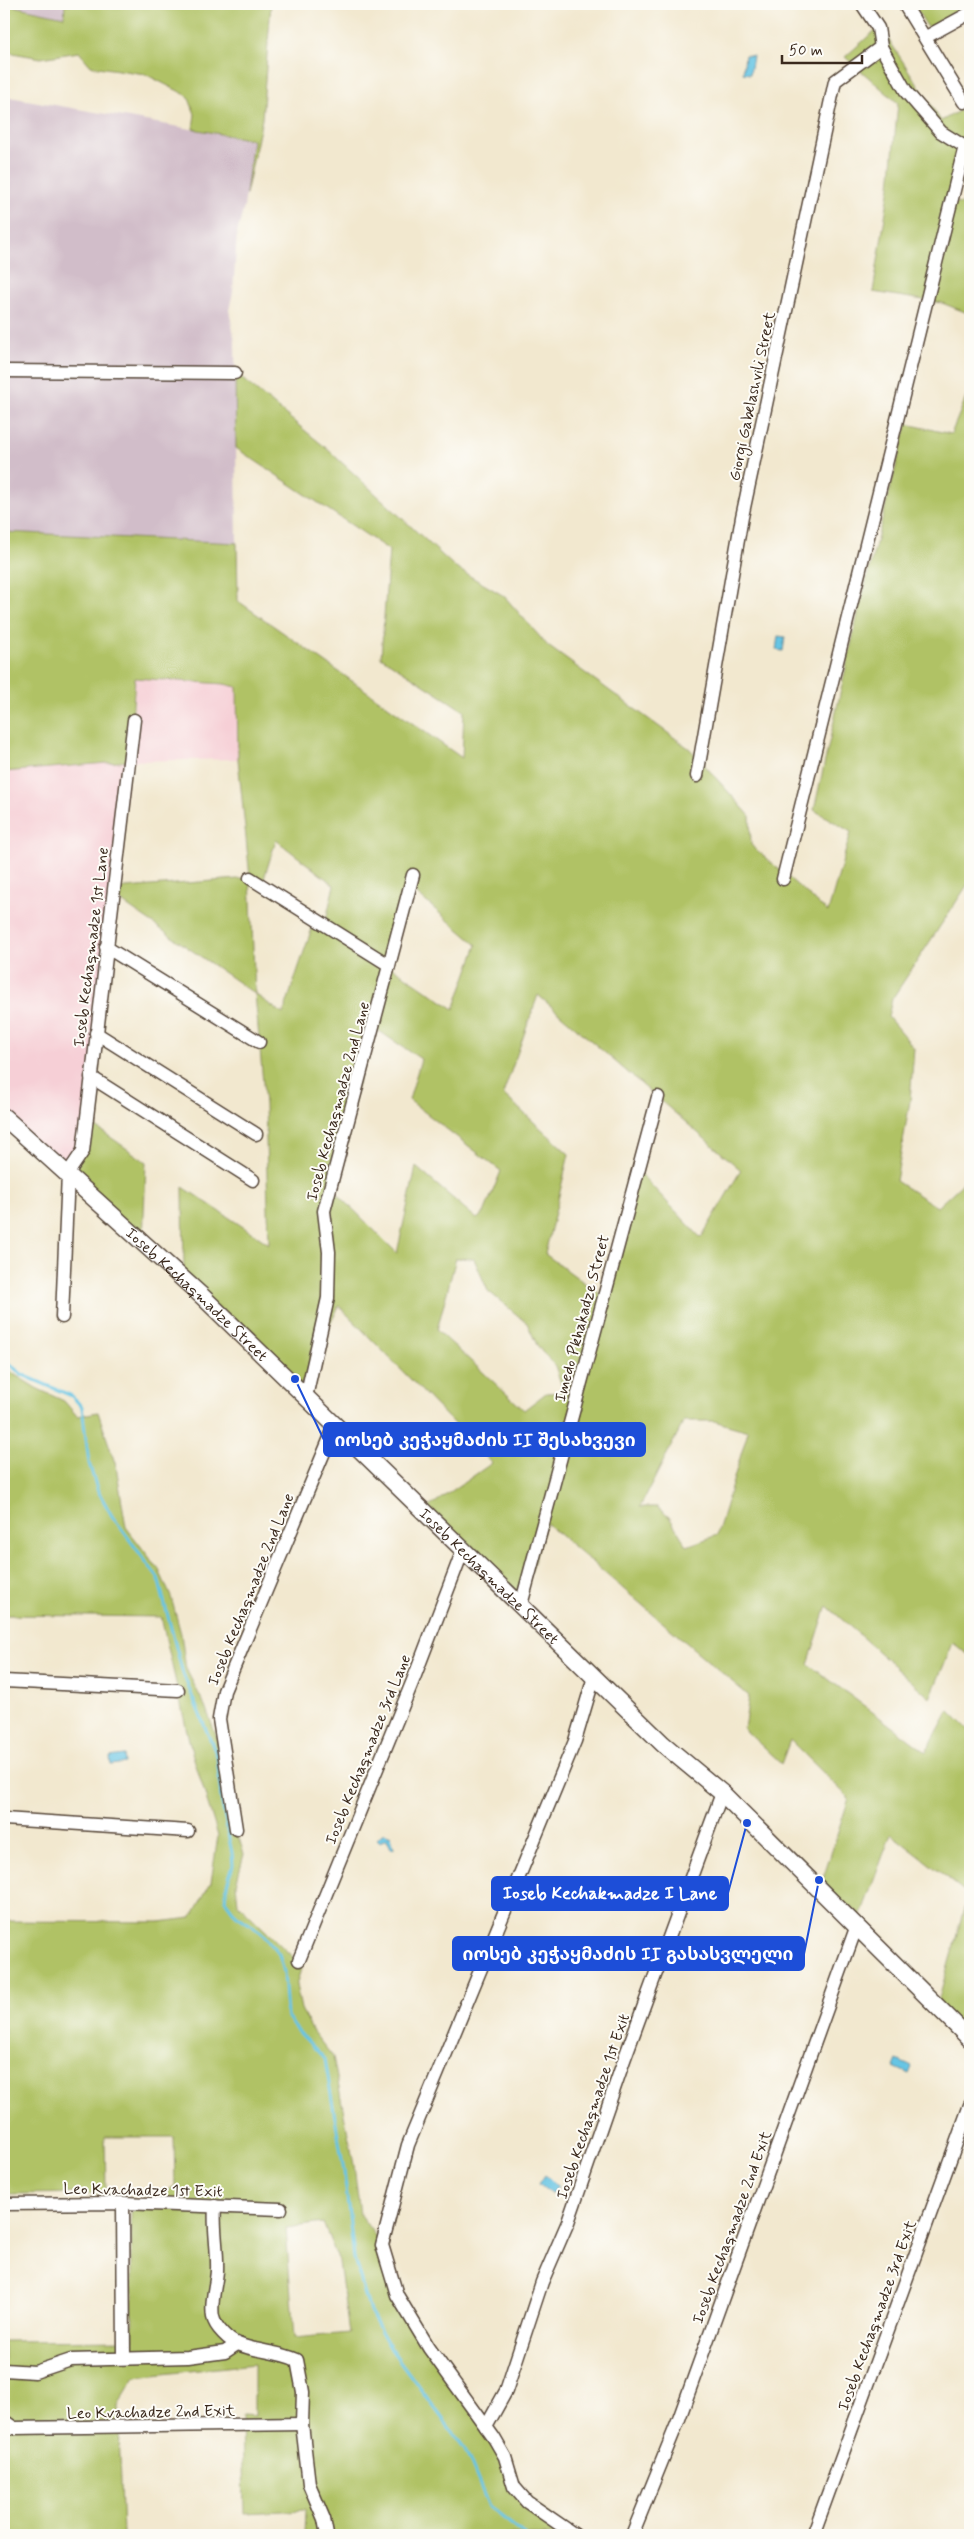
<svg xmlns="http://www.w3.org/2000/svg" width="974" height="2539" font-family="Mynerve,'Noto Sans Georgian',sans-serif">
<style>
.built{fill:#f6cfd6}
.industrial{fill:#d1bdc9}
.green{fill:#b0c265;stroke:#767642;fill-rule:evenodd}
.water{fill:#66c5e4;stroke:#507881}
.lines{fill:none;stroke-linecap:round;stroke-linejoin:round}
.stream{stroke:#66c5e4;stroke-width:3}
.minor-casing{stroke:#564639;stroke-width:15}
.tertiary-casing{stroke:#564639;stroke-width:19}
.minor{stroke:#fff;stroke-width:12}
.tertiary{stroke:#fff;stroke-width:16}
.labels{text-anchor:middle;stroke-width:4;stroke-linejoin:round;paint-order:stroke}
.street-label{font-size:16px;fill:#3b2a1e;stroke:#fdfcf7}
.leader{fill:none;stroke:#1d4ed8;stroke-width:2}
.callout-dot{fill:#1d4ed8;stroke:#fdfcf7;stroke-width:2}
.callout{fill:#1d4ed8;stroke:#1d4ed8;stroke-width:2}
.callout-label{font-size:18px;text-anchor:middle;font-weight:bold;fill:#fff}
</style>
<rect width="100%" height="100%" fill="#fdfcf7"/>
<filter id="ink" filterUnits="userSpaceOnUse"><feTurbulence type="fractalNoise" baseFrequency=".02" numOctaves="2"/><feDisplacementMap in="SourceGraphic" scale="10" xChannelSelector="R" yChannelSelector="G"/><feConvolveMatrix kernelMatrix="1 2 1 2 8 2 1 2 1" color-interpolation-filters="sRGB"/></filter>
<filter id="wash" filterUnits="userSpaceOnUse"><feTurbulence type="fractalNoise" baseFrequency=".0096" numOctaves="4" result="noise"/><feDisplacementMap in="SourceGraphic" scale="20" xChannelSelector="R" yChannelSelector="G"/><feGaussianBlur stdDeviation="1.12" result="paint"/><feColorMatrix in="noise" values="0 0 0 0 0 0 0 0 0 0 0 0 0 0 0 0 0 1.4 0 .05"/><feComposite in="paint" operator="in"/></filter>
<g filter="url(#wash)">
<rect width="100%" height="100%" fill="#f2e8cf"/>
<!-- built -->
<polygon class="built" points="135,678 224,684 238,687 238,759 129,761 83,1151 68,1173 4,1117 4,772 129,761 134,720"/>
<!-- industrial -->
<g class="industrial">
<polygon points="4,4 65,4 64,17"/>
<polygon points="4,96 253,140 244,207 237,233 233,292 229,310 235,341 237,543 4,532"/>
</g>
<!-- green -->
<g class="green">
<polygon points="4,4 64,17 65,4 271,4 262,119 246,194 253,140 193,129 195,114 188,96 145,74 91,66 79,52 41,58 7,52 4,61"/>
<polygon points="921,4 959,4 961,8 928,28 915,7"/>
<path d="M880,26l61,95 23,-13c10,32 0,63 -11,95l17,2v109l-28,-11 -69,-11 17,-106 8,-83 -53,-46z"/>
<path d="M235,373l90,74 131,121 48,28 44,50 142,103 60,67 1,29 77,67 23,-80 -37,-22 46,-205 47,-181 44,10 19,-46v493l-78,118 -4,18 26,31 -4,53 -14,80 41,26 24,-22 9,-14v485l-17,-13 -23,55 -103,-92 -19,58 118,88 23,-42 21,21v308l-33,-33 31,-112 -77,-60 -35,94 -37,-37 30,-93 -59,-58 -9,24 -37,-35 5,-33 -203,-173 -25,82 -98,-94 69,-48 -153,-157 -41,84 -114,-111 -1,-92 86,57 -4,-139 -10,-111 -142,-98v-7l137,-11 -12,-119 -1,-72 -13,-3 -89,-6 -6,83 -125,11v-240l233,11 1,58 224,157 2,-47 -83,-54 8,-107 -153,-102zM276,840l58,45 -9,39 -10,-5 -32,95 -28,-20 -5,-116 12,7zM410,888l67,57 -23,64 -65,-44zM538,995l203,175 -40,68 -67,-71 -33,128 -56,-41 24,-100 -66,-60zM373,1027l48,32 -12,41 92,71 -17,42 -7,6 -61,-52 -19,86 -66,-66zM456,1258l18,1 14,32 39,32 10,22 18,21 9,26 -18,1 -22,17 -87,-80zM684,1421h30l34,10 -31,104 -30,11 -18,-29 -12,-10h-17z"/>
<polygon points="86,1120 146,1162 143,1242 68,1173 83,1151"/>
<path d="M4,1368l32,20 28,13 13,15 21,-4 18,54 10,61 33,43 12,27 10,37 5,35 19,37 18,48 13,75 8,25 -8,30 2,20 64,62 -6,19 5,24 12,23 20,25 21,108 6,50 22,30 15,50 97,143 20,49 61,48h-271l1,-25 -61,3 -2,-98 12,1v-52l-119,13 -17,28 5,130h-119v-194l129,-1 -2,-128 44,-26 -1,-49h-69l1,56 -102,1v-273l155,1 32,-4 20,-36 7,-46 -27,-87 -30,-132 -157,-2zM323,2223l16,39 10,71 -55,5 -8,-110z"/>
</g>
<!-- water -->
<g class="water">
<polygon points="745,55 753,56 750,74 743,73"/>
<polygon points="778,636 785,637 783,651 776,650"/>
<polygon points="124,1755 125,1763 111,1765 110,1757"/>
<polygon points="384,1833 391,1836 394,1848 391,1848 387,1839 379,1842 376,1839"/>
<polygon points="897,2060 912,2067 909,2074 894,2067"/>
<polygon points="545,2175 558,2186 551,2194 539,2184"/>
</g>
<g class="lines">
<!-- stream -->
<polyline class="stream" points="4,1360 23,1375 72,1396 82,1407 89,1463 97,1489 112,1516 158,1578 183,1674 217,1756 221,1799 232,1853 233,1865 227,1885 225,1900 236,1915 261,1932 279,1954 284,1972 287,2016 296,2029 325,2059 344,2171 354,2258 370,2312 391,2349 465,2449 489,2507 525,2535"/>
</g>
</g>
<g filter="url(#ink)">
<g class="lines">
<defs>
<g id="minor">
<polyline points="862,4 878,28 881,47 907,93 941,132 970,150"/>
<polyline points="904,4 964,102"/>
<polyline points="926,37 970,13"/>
<polyline points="4,371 235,373"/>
<polyline points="697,776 742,517 835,81 881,47"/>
<polyline points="250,878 389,965"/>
<polyline points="783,879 965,146"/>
<polyline points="106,947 259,1042"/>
<polyline points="96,1033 256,1134"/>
<polyline points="91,1077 253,1180"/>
<polyline points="62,1317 68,1173 83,1151 134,720"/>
<polyline points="306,1397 328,1298 329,1252 324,1211 413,875"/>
<polyline points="521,1605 658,1097"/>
<polyline points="4,1681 178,1690"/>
<polyline points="4,1819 188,1831"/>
<polyline points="236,1829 219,1719 224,1691 335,1426"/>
<polyline points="299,1960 414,1678 463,1550"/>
<polyline points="123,2203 124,2357"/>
<polyline points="4,2204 123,2203 281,2209"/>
<path d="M215,2206c-2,22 3,43 2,65 -1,15 -7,31 -4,46 2,10 16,24 25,27 19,8 40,7 59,16l6,32 -1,32 7,60 15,35 3,16"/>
<polyline points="4,2370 35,2372 71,2360 188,2357 225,2352 237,2344"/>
<polyline points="4,2421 14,2428 302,2424"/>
<polyline points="486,2427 506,2391 542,2282 568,2222 624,2060 722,1793"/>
<polyline points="575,2535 527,2502 514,2487 505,2457 494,2438 429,2348 397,2295 382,2245 408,2145 575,1741 594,1677"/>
<polyline points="632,2535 679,2419 856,1928"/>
<polyline points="813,2535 970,2105"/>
</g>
<g id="tertiary">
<path id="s1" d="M4,1117l199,180 460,447 59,49 248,246"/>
</g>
</defs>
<!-- minor casing -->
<use href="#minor" class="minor-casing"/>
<!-- tertiary casing -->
<use href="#tertiary" class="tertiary-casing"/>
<!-- minor -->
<use href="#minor" class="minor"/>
<!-- tertiary -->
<use href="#tertiary" class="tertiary"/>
</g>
</g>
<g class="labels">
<!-- street labels -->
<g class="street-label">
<text transform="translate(751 396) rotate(-78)" y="6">Giorgi Gabelashvili Street</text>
<text transform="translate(90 947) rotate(-83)" y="6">Ioseb Kechaqmadze 1st Lane</text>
<text transform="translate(337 1101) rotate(-75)" y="6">Ioseb Kechaqmadze 2nd Lane</text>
<text dy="6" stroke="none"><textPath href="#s1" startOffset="262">Ioseb Kechaqmadze Street</textPath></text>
<text transform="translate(581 1318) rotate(-75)" y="6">Imedo Pkhakadze Street</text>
<text dy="6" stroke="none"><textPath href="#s1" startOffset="668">Ioseb Kechaqmadze Street</textPath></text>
<text transform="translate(250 1589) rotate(-68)" y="6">Ioseb Kechaqmadze 2nd Lane</text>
<text transform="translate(367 1749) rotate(-68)" y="6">Ioseb Kechaqmadze 3rd Lane</text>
<text transform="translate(592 2106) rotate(-71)" y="6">Ioseb Kechaqmadze 1st Exit</text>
<text transform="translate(143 2189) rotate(1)" y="6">Leo Kvachadze 1st Exit</text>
<text transform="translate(731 2227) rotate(-70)" y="6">Ioseb Kechaqmadze 2nd Exit</text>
<text transform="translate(876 2315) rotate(-70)" y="6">Ioseb Kechaqmadze 3rd Exit</text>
<text transform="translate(151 2411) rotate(-1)" y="6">Leo Kvachadze 2nd Exit</text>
</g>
</g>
<!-- callouts -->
<path class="leader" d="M295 1379L324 1440M747 1823L728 1893M819 1880L804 1954"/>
<g class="callout-dot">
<circle cx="295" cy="1379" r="5"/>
<circle cx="747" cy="1823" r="5"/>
<circle cx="819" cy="1880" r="5"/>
</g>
<g class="callout">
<rect x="324" y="1423" width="321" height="33" rx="5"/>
<rect x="492" y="1877" width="236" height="33" rx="5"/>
<rect x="453" y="1937" width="351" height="33" rx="5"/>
</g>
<g class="callout-label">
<text x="485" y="1446">იოსებ კეჭაყმაძის II შესახვევი</text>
<text x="610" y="1899">Ioseb Kechakmadze I Lane</text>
<text x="628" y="1960">იოსებ კეჭაყმაძის II გასასვლელი</text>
</g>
<!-- margin -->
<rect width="974" height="2539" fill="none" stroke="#fdfcf7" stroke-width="20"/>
<!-- scale -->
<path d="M782 55v8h80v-8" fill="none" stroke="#3b2a1e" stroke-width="2.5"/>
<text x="789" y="55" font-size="15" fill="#3b2a1e" stroke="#fdfcf7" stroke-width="4" paint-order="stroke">50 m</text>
</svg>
